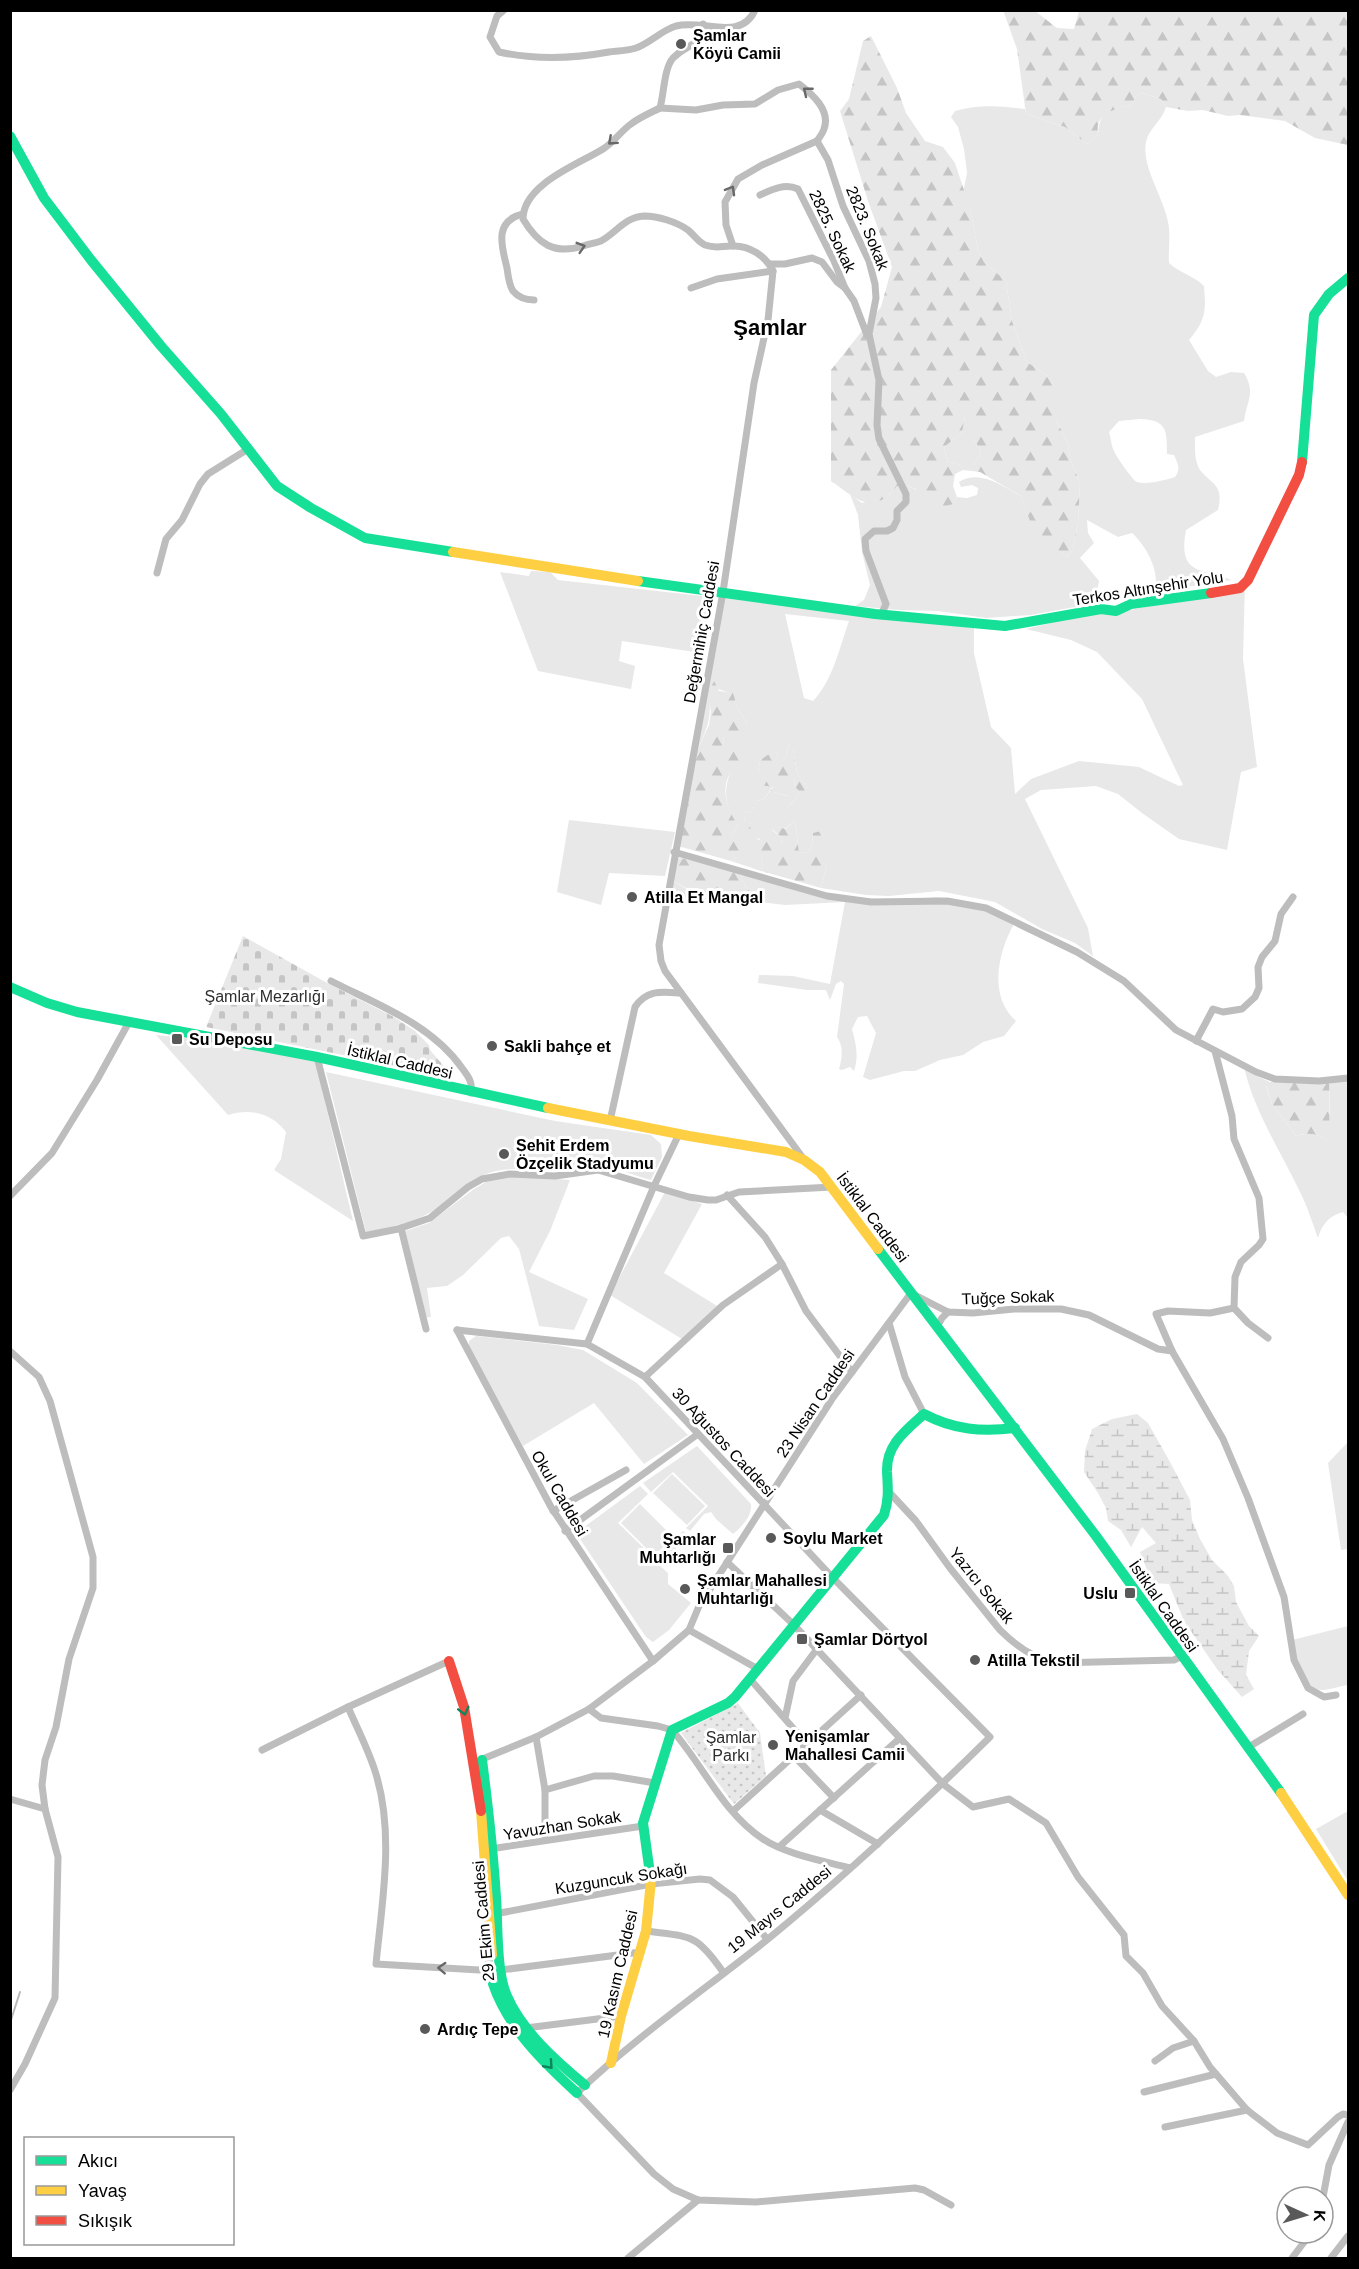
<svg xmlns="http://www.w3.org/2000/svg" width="1359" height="2269" font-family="Helvetica,sans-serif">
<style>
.grass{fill:#e8e8e8;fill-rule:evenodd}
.forest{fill:url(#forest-firs);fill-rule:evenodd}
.wetland{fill:url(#wetland-marsh)}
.cemetery{fill:url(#cemetery-stones)}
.park{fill:url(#park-dots)}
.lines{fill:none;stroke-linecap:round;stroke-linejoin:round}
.stream{stroke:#bababa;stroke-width:2}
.street{stroke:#bdbdbd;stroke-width:7}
.fast{stroke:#16e098;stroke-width:10}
.slow{stroke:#ffcf43;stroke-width:10}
.jam{stroke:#f24e42;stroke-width:10}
.oneway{stroke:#686868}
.oneway2{stroke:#0d865b}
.poi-dot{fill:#595959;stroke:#fff;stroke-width:2}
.labels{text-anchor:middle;stroke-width:6;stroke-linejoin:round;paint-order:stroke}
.poi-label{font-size:16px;font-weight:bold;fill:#000;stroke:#fff;text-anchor:start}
.street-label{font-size:16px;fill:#000;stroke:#fff}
.park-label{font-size:16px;fill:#2d2d2d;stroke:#fff}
.district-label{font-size:22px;font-weight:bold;fill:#000;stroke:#fff}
</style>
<defs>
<pattern id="forest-firs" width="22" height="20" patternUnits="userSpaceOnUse" patternTransform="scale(1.5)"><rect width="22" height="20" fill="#e8e8e8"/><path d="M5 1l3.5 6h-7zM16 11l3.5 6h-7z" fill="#c5c5c5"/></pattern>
<pattern id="wetland-marsh" width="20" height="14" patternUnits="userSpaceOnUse" patternTransform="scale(1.5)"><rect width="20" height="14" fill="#e8e8e8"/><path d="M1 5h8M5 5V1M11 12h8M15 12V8" fill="none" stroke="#c5c5c5"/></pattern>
<pattern id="cemetery-stones" width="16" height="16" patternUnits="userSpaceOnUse" patternTransform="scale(1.5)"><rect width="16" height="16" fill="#e8e8e8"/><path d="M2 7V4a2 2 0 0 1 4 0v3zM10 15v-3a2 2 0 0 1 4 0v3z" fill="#c5c5c5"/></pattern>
<pattern id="park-dots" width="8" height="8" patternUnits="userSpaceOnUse" patternTransform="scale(1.5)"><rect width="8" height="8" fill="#e8e8e8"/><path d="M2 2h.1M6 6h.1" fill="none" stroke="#c5c5c5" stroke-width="1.8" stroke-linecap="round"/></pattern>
</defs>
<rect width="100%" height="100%" fill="#fff"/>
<!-- grass -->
<g class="grass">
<path d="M1142,93l19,6 5,8c-4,14 -17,21 -20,35 -5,24 18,56 22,80 3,14 0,27 1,41 11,10 25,13 35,23 2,25 2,34 -15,54l19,31 8,6 15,-5 13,1c12,20 3,27 0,48l-49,16c0,10 -1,24 5,33 13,16 24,14 18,40l-32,20c-8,44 12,38 46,50l-77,12c5,-21 -8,-45 -23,-59l-14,4 -31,-17 1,13 6,10 -14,15 19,23 -2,10 -7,9 1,4 -60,11 -45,3 -48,-7 -39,-1 -44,-4 9,-6 6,-15 -8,-33 -4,-37 -8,-21 12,9 27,-8 8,-9 8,-1 48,19 4,-7 10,1 10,-3 1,-7 -6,-3 -11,2 -2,-5c21,-13 43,4 62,14 11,30 20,42 46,61l6,-8 5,-26 2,-40 -10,-25 -2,-15 -13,-25v-31l-10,-13 -18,-12 -15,-41 -6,-40 -22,-19 -6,-12 -8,-42 -7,-15 4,-20 -3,-24 -6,-22 -7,-10 4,-6c25,-7 45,-5 70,-2l1,5 39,13 22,17 11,-10c3,-27 10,-23 34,-29l4,-9zM1140,419c27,1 27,11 27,35l7,1c4,9 7,14 1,22 -10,3 -28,8 -38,5 -4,-1 -21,-26 -23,-31 -3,-6 -3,-13 -5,-19l10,-11z"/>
<polygon points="974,412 974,439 981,452 974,465 961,465 947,461 944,447 962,433 965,416"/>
<polygon points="531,571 550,572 558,580 702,596 707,599 710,606 701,653 622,641 619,661 635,666 631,689 538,671 500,572 529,576"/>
<path d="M1245,581l-2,78 14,108 -16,5 -14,78 -48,-11 -37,-26 -24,-19 -22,-8 -55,4 -16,9 63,129 5,28 -18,-13 -33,-14 -47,-27 -56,-11 -50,5 -23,-1 -45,-7 6,-24 -14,-31 -1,13 -5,7 -8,-1 -4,-31 -11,8 -6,-2 -6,3 10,8 -1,7h-13l-10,-7 -8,11 11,6 2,7 -2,9 -30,-10 5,-4 -5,-20 7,-12c-12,-15 -16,-36 -7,-53l-8,-27 1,-11 24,-10 -10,-15 -5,-15 -27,-9c9,31 1,43 -11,70l21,-144 4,-8 5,-6 249,31v25l17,74 20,21 4,46 16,-15 48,-18 60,6 40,19 4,-1 -41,-86 -45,-47 -26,-12 -45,-11 58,-14 31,-2 99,-20zM785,614l64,7c-10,28 -16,59 -36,80l-9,-3zM789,744l4,4 4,25 11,15 -21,20 11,-12 1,-5 -4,-4 -1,-10h-4l-3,19 -13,-4 -29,29 -1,-8 7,-1 6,-11 7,-2 9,-13 -11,-2 -4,-10 2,-14 19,-11 -3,7 4,5 5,-2z"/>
<polygon points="569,820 675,832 665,876 609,873 601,905 557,892"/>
<path d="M739,871l87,25 71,4 40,-3 34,5 43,22c-16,28 -26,72 2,97l-12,15 -21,6 -20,13 -23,5 -25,11h-11l-34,9 -7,-3 13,-44 -9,-17 -9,1 -6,12c4,15 7,27 2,42l-4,-4 -8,3 -3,-1c3,-11 5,-22 -2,-32l7,-53 -3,-3 -5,3 -6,16 -4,-10h-19l-49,-7 1,-8 34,1 37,8 15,-82 -60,3 -26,-3 -13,-15z"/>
<polygon points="673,881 690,891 694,899 702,903 670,902"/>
<path d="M156,1035l60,6 99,19 38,161 -79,-51 7,-11 5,-27c-14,-19 -36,-24 -58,-17z"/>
<path d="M1244,1067l10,8 16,7 -4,4 6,18 24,32c14,-4 22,-2 34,6l2,-6c-5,-11 -1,-40 -3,-55l19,-3v140l-5,-6c-14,4 -21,12 -25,26 -6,-16 -11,-33 -19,-48 -19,-40 -45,-79 -55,-123z"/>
<path d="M326,1072l229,49 96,14 10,9 1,13 -11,23c-16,-4 -33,-12 -49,-14 -16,-2 -30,5 -46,5 -25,1 -48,-7 -72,4 -15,6 -24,18 -37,27 -24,18 -52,25 -81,30z"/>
<polygon points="528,1177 570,1180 550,1231 529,1272 588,1299 574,1330 539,1326 519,1249 509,1236 501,1238 463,1275 447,1286 427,1288 431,1317 420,1318 399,1233 429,1223 474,1189 486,1182 499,1178"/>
<polygon points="665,1192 702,1204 664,1273 717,1306 682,1339 610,1295"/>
<polygon points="476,1336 557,1345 583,1350 637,1383 688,1435 644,1464 594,1403 523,1446 469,1351 469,1341"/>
<polygon points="1348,1442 1348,1549 1341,1550 1328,1463"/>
<path d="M697,1446l54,58c1,13 -9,22 -18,30l-17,-15 -5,-7 -7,2 -14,17 -4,-3 22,-22 -35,-34 -22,20 -8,-9z"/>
<polygon points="672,1474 705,1506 687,1525 653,1493"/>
<polygon points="640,1486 648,1494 618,1523 654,1558 683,1531 687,1534 687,1540 684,1540 659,1565 668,1573 668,1584 691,1603 669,1630 653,1642 646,1637 576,1533"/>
<polygon points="640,1504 673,1537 654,1556 621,1523"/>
<path d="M1348,1626v59c-7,1 -16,4 -24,5 -22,1 -27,-33 -32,-50z"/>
<polygon points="1348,1811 1348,1881 1316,1829"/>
</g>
<!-- forest -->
<g class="forest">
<path d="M1003,10l32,1 22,17 17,1 5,-18h269v134l-33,-7 -30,-17 -45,-6 -12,1 -25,-6 -15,1 -22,-4 -5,-8 -19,-6 -6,3 -4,9c-17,4 -37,7 -34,29l-11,10 -22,-17 -39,-13 -9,-65z"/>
<path d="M871,36l26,52 9,25 19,28 18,6 12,16 15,45 8,42 6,12 22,19 6,40 15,41 18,12 10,13v31l13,25 2,15 10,25 -2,40 -5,26 -6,8 -17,-12 -20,-24 -9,-25 -41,-24 -17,-2 -8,4 -2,12 4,11 -4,7 -10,3 -21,-5 -6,-13 -11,-4 -8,1c-25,31 -40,13 -66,-5v-111l50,-63 11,-40 -24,-66 -28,-90 9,-12 14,-58zM974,413v26l7,13 -7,13h-13l-14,-4 -3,-14 18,-14 3,-17z"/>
<path d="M714,681l5,10 14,2 5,16 10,15 -6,8 -9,-1 -9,3 -1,11 13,2 9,15c-5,3 -12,7 -15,12 -10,14 -2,38 8,51l-7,12 6,3 3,8 -4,9 -5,4 -53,-15 17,-91 14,-30 2,-13 -5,-27z"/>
<path d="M789,744l4,3 4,26 11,15 2,18 -16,4 -7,-1 11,-13 1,-5 -4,-4 -1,-10h-3l-3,19 -14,-4c0,9 -13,25 -19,35l-7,2 -5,-16 8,-1 6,-11 7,-2 9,-12 -20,-3 5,-10 2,-14 20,-13 -4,9 4,4 5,-1z"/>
<path d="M795,821l4,31 8,1 5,-7 1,-13 8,-2 6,33 -6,24 -60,-17 2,-9 -2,-7 -15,-6 3,-11c12,0 20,7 32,7l1,-7 -10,-9 6,-2 7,2z"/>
<path d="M677,857l62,14 7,16 13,15c-20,-2 -49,4 -65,-3l-4,-9 -17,-9z"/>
<path d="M1329,1081c2,16 -4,50 8,58l-7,3c-11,-7 -20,-11 -34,-6l-24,-32 -6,-19 4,-3z"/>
</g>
<!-- wetland -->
<polygon class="wetland" points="1137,1414 1148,1423 1170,1462 1190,1500 1192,1520 1200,1539 1212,1560 1228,1576 1234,1586 1236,1602 1249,1626 1259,1636 1249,1651 1246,1675 1254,1689 1242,1697 1217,1669 1184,1621 1169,1584 1152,1583 1140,1552 1156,1543 1142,1527 1131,1547 1121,1530 1108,1521 1106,1508 1098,1493 1084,1472 1085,1451 1092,1429 1112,1419"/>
<!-- cemetery -->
<polygon class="cemetery" points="243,936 329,984 394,1017 415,1031 429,1045 430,1050 454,1078 206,1027"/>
<!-- park -->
<polygon class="park" points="738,1703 760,1733 766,1776 734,1804 681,1733"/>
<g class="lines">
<!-- stream -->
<polyline class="stream" points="10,2023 20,1992"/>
<!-- street -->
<g class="street">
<path d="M504,10l-7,6 -7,21 9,15c37,8 72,7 110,0 8,-1 18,-1 27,-4 14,-5 26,-18 40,-22 27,-7 65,16 79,-16"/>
<path d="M703,24c-7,27 -14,18 -30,34 -9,10 -9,36 -13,50 -10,5 -20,9 -29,16 -10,7 -17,18 -28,25 -24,15 -80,35 -80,70 15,25 31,36 60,27 6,-2 13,-3 18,-5 15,-8 24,-24 43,-25 14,0 33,6 44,14 6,5 10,12 17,15 11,4 16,1 27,1 17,-1 34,10 41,25l-5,49 -14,63 -31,209 -64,353 2,16 4,10 138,187"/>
<path d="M660,108l36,2 27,-5 32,-1 23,-14 21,-6c13,10 32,26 25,45 -1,4 -5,9 -7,12"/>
<polyline points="817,141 828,160 843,206 869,261 875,284 876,298 869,334 879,380 877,425 879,439 906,494 906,502 897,511 897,520 893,528 887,531 874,531 865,539 866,551 886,604 881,615"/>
<path d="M760,195c13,-6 25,-12 38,-6l36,72 11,27"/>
<path d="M523,214c-30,7 -21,33 -16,54 1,8 2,17 6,23 6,7 13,9 21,9"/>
<polyline points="733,246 726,225 725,202 738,179 762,165 817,141"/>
<polyline points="770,264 785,264 812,258 822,262 837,282 845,288 854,301 867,335"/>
<polyline points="691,288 717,279 773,271"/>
<polyline points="157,573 166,539 182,520 200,484 208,474 248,449"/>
<polyline points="674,852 827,896 871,902 947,901 986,908 1077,952 1124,981 1176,1030 1256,1072 1275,1079 1319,1081 1348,1078"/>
<path d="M331,981c47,24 100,43 131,87 6,8 11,14 9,25"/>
<polyline points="1196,1041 1213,1009 1223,1012 1242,1009 1255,997 1259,988 1258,967 1262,957 1275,941 1281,914 1293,897"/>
<polyline points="1215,1051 1232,1116 1234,1139 1259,1198 1262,1229 1263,1239 1259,1245 1241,1262 1235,1277 1234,1308 1248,1323 1268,1338"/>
<polyline points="317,1057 363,1236 398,1229 430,1218 468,1187 482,1179 510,1174 555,1176 598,1170 689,1197 708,1200 716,1200 739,1192 832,1187"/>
<path d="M610,1121l25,-114c12,-18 27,-15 46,-14"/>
<path d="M679,1134l-25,52 -67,158 58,33 188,201 157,159c-71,70 -145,139 -222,202 -64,51 -132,98 -191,154l77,81 19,15 25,11 58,2 159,-14 9,2 27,15"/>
<polyline points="727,1195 765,1237 782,1264 806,1311 852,1372"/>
<polyline points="10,1196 52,1153 97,1080 129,1022"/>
<polyline points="401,1228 426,1329"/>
<polyline points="1234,1308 1210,1313 1168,1311 1156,1314 1172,1351 1223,1439 1248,1498 1284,1597 1294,1660 1308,1688 1324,1697 1336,1695"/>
<polyline points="889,1323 905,1377 924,1414"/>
<polyline points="937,1327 942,1318 948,1312"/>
<polyline points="457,1330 551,1507 653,1661"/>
<polyline points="457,1330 587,1344"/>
<polyline points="10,1351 39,1377 50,1401 93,1557 93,1588 69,1659 56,1727 45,1760 42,1785 45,1809 58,1857 55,1998 25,2064 10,2090"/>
<polyline points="645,1377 723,1305 782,1264"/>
<path d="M889,1492l27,29 34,47 50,62c15,15 35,29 56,33l118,-3 8,-4"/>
<polyline points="553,1511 626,1470"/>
<polyline points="565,1531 698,1434"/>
<polyline points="727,1562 793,1624 943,1784 973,1807 1009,1799 1046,1823 1078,1877 1124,1935 1126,1956 1143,1973 1162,2006 1194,2041 1210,2067 1247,2110 1277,2133 1308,2145 1338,2117 1343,2114 1348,2115"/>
<polyline points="689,1630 758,1669"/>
<polyline points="750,1679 807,1744"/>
<path d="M348,1707c9,21 20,42 27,64 20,61 7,131 1,193l103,6 7,-3 6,-12"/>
<path d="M589,1709l12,9 57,8 14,4c31,35 51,83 91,109 22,15 61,22 87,29"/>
<polyline points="785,1718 793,1681 817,1649"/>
<polyline points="536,1737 545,1790 545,1840"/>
<polyline points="1247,1748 1303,1714"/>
<polyline points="262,1750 348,1707 449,1661"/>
<polyline points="794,1756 834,1798"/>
<polyline points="480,1760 536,1737 589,1709 653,1661 689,1630 699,1606 832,1399 911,1293 948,1312 973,1313 1014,1309 1061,1309 1089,1315 1158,1349 1172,1351"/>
<polyline points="545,1790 594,1776 613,1776 655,1783"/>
<polyline points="10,1799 45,1809"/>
<polyline points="820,1810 878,1844"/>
<polyline points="733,1811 861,1695"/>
<polyline points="779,1847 900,1738"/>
<polyline points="490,1849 643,1826"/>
<polyline points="495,1914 651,1884 700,1879 710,1880 733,1897 767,1939"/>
<path d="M646,1931c45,6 50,2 77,41"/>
<polyline points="501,1970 641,1952"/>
<polyline points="526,2028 621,2016"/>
<polyline points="1155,2061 1173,2048 1194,2041"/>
<polyline points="1144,2092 1216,2074"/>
<polyline points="1165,2127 1247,2110"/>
<polyline points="1323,2197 1329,2165 1348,2122"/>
<polyline points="628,2258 698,2200"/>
<polyline points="1292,2258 1311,2233"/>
<polyline points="1331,2258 1348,2236"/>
</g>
<!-- fast -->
<g class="fast">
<polyline points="10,136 44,198 91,260 161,346 221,414 277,486 311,508 365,538 453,552"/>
<polyline points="1302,462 1314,315 1329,294 1348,278"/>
<polyline points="638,581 875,614 1005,626 1101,609 1116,611 1131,604 1211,593"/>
<polyline points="10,987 47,1003 77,1012 317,1057 548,1108"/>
<polyline points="878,1249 1096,1536 1281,1793"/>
<path d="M482,1760c6,46 11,91 14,137 2,27 0,75 11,99 15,35 49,65 78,89"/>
<path d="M651,1881l-8,-58 29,-93 56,-27 7,-6 149,-182c5,-15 4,-27 3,-43 -1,-27 18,-41 37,-58 30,16 58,18 91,14"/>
<path d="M493,1984c15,44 50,78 84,109"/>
</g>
<!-- slow -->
<g class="slow">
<polyline points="453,552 638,581"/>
<polyline points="548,1108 689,1136 786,1152 804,1160 820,1172 878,1249"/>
<polyline points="1281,1793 1348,1895"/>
<polyline points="481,1811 492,1955"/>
<polyline points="611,2063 621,2016 646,1931 651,1881"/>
</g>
<!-- jam -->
<g class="jam">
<polyline points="1211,593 1240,588 1248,580 1299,475 1302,462"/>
<polyline points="449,1661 464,1707 481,1811"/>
</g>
</g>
<!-- one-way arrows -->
<defs><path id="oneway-chevron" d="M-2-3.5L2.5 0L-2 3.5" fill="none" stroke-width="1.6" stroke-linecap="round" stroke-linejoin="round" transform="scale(1.5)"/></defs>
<g class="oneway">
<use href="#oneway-chevron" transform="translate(807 91) rotate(-141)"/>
<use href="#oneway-chevron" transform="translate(612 141) rotate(138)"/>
<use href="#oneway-chevron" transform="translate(731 190) rotate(-60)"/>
<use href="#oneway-chevron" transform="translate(581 247) rotate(-17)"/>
<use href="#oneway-chevron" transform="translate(442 1968) rotate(-177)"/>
</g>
<g class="oneway2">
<use href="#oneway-chevron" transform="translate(464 1711) rotate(76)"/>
<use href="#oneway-chevron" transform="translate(549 2065) rotate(48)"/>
</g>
<!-- markers -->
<g class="poi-dot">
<circle cx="681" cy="44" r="6"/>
<circle cx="632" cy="897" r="6"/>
<rect x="171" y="1033" width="12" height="12" rx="3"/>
<circle cx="492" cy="1046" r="6"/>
<circle cx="504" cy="1154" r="6"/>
<circle cx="771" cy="1538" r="6"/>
<rect x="722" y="1542" width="12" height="12" rx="3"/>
<circle cx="685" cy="1589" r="6"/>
<rect x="1124" y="1587" width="12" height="12" rx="3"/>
<rect x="796" y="1633" width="12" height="12" rx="3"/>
<circle cx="975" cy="1660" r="6"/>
<circle cx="773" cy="1745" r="6"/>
<circle cx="425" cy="2029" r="6"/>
</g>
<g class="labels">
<!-- poi labels -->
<g class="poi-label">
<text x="693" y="41">Şamlar<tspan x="693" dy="18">Köyü Camii</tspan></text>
<text x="644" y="903">Atilla Et Mangal</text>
<text x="189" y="1045">Su Deposu</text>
<text x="504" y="1052">Sakli bahçe et</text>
<text x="516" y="1151">Şehit Erdem<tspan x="516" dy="18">Özçelik Stadyumu</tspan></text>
<text x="783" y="1544">Soylu Market</text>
<text x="716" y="1545" text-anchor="end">Şamlar<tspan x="716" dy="18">Muhtarlığı</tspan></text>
<text x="697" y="1586">Şamlar Mahallesi<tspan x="697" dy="18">Muhtarlığı</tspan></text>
<text x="1118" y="1599" text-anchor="end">Uslu</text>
<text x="814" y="1645">Şamlar Dörtyol</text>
<text x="987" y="1666">Atilla Tekstil</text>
<text x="785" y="1742">Yenişamlar<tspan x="785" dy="18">Mahallesi Camii</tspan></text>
<text x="437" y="2035">Ardıç Tepe</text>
</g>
<!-- street labels -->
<g class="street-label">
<text transform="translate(868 228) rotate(68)" y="6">2823. Sokak</text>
<text transform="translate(833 231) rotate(65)" y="6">2825. Sokak</text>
<text transform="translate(1148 588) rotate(-9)" y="6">Terkos Altınşehir Yolu</text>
<text transform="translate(701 632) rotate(-80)" y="6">Değermihiç Caddesi</text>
<text transform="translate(400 1061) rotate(13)" y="6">İstiklal Caddesi</text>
<text transform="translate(873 1217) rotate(53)" y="6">İstiklal Caddesi</text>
<text transform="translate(1008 1297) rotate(-2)" y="6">Tuğçe Sokak</text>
<text transform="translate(815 1403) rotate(-56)" y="6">23 Nisan Caddesi</text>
<text transform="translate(724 1442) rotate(47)" y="6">30 Ağustos Caddesi</text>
<text transform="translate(560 1493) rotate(60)" y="6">Okul Caddesi</text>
<text transform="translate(982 1585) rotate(51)" y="6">Yazıcı Sokak</text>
<text transform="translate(1164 1606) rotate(55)" y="6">İstiklal Caddesi</text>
<text transform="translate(562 1825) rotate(-9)" y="6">Yavuzhan Sokak</text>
<text transform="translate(621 1878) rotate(-9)" y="6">Kuzguncuk Sokağı</text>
<text transform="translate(779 1909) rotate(-39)" y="6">19 Mayıs Caddesi</text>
<text transform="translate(483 1921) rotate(-95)" y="6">29 Ekim Caddesi</text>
<text transform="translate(617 1974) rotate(-77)" y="6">19 Kasım Caddesi</text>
</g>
<!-- park labels -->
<g class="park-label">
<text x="265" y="1002">Şamlar Mezarlığı</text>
<text x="731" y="1743">Şamlar<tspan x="731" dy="18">Parkı</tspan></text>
</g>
<!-- district labels -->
<g class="district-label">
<text x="770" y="335">Şamlar</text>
</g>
</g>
<!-- border -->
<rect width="1359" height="2269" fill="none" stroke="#000000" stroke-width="24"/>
<!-- legend -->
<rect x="24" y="2137" width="210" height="108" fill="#ffffff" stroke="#999999" stroke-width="1.5"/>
<rect x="36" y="2156" width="30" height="9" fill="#16e098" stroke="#999999" stroke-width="1.5"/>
<text x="78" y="2167" font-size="18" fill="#000000">Akıcı</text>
<rect x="36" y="2186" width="30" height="9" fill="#ffcf43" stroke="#999999" stroke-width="1.5"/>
<text x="78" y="2197" font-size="18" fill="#000000">Yavaş</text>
<rect x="36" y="2216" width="30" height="9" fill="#f24e42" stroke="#999999" stroke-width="1.5"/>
<text x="78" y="2227" font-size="18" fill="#000000">Sıkışık</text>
<!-- north arrow -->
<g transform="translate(1305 2215) rotate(94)"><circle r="28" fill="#ffffff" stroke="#999999" stroke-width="1.5"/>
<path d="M0-4.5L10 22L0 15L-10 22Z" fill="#595959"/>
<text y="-9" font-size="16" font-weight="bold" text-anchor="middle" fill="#000000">K</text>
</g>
</svg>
